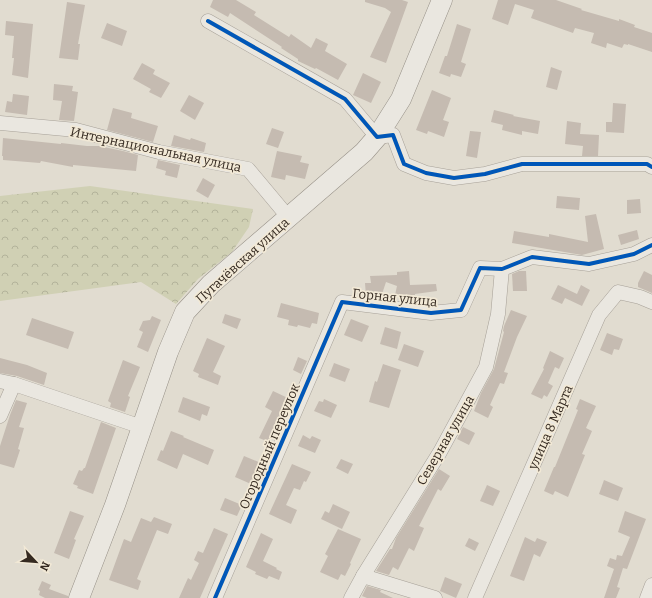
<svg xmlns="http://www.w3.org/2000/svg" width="652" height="598" font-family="Bitter,serif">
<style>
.forest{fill:url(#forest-crowns)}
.building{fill:#c5bbb1}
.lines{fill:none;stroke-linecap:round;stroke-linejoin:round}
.street-casing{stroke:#a7a198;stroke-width:15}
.secondary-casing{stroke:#979188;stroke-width:21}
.street{stroke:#eae7e0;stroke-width:14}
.secondary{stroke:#eae7e0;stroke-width:20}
.cycleway-casing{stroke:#f2e9d6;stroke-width:6}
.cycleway{stroke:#0057b8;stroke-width:4}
.labels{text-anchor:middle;stroke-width:3.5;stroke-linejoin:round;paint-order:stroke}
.street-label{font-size:13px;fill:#352a21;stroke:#f2e9d6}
</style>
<defs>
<pattern id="forest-crowns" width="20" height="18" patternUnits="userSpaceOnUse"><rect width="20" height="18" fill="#d0d0b4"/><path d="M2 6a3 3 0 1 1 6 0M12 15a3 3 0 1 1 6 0" fill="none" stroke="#b3b39a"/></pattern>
</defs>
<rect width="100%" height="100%" fill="#e1dcd0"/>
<!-- forest -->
<polygon class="forest" points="90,186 253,209 249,227 232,252 198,279 176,304 141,282 0,301 0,196"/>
<!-- building -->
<g class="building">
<polygon points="213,0 236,0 256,12 254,15 289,37 291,34 311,48 316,38 328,44 325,51 347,64 338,80 316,68 315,69 298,61 298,59 281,48 282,47 230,13 228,17 210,7"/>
<polygon points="365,0 402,0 408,2 386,63 370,57 391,12 385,8 365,2"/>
<polygon points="498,0 556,0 582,9 581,10 619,21 619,19 635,25 634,27 652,33 652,52 628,44 628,45 624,44 622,48 607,43 606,48 591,43 594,33 575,28 573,33 531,18 534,10 515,4 508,25 492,19"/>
<polygon points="67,2 85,5 78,44 80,44 78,60 59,58"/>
<polygon points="6,21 33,24 28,78 12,75 14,58 12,58 14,36 5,35"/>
<polygon points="107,23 127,31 122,46 101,38"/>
<polygon points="457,24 471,29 461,62 466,64 461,77 451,74 450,77 439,73 445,56 447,56"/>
<polygon points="142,63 155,70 153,74 170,83 161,98 149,92 151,89 133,79"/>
<polygon points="551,67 562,71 557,90 546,87"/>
<polygon points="363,73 381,82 371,103 353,95"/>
<polygon points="54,84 73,86 72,91 78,92 74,121 59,120 62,101 53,100"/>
<polygon points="432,90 451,98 443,120 449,122 444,137 428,131 427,134 416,130"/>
<polygon points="13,94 29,96 27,115 5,112 7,101 12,102"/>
<polygon points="189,95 204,103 195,120 180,111"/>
<polygon points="613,103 626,104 624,133 606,132 606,122 612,122"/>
<polygon points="113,108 132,113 131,118 158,126 153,142 107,130"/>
<polygon points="494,110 514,115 513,116 540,121 538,134 522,131 522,135 502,130 503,125 491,122"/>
<polygon points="567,121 581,123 580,134 599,135 598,156 582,156 583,146 565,144"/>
<polygon points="272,128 284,132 278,148 266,144"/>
<polygon points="470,131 481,132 477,158 466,156"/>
<polygon points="174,135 190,140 191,138 206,143 204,152 171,146"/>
<polygon points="3,138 61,144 61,143 87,146 99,146 123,151 138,155 136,171 73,165 73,167 41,161 40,163 3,160 3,156 2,156"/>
<polygon points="277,151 302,156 300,162 309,164 305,179 286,175 285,180 271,177"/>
<polygon points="158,160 180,165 177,178 165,175 166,171 156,168"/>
<polygon points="203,178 215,185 208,198 196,191"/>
<polygon points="557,196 580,198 579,210 556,208"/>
<polygon points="640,199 641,213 627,214 627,200"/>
<polygon points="596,214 604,249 582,255 512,243 514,231 549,237 549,234 588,242 585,216"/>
<polygon points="637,230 639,239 621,245 618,235"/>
<polygon points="409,271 410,285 436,284 437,291 415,294 415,295 399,296 399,295 395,295 397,286 386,282 381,297 366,296 365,283 371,283 370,276 397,275 397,272"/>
<polygon points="519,271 526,271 527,291 513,291 512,274"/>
<polygon points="644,271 652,275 652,293 638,287 638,283"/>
<polygon points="558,285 577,294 581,285 590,290 582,306 565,298 562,304 551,299"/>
<polygon points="281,303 319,313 317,324 312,323 310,328 298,325 297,327 288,325 289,320 277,317"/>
<polygon points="511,310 527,316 517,337 504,372 508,373 504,384 500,383 490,405 493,407 488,418 474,411 481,393 494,369 504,332 503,331 504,326"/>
<polygon points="225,314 241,319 237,329 222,323"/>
<polygon points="152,316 161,320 148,352 137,347 143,332 139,330 143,321 150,320"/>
<polygon points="32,318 74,332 68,349 26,335"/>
<polygon points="351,319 369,326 362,342 344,335"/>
<polygon points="385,327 401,332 397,349 380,344"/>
<polygon points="607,333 623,339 619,350 614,349 612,355 600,350"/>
<polygon points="207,338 225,346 213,372 221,376 218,385 198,377 199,374 193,371"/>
<polygon points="404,344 424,351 418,367 398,360"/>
<polygon points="550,351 564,358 559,369 555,367 548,383 553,386 547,397 544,395 542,399 531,394 544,369 543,368"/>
<polygon points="298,357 307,361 301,374 293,370"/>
<polygon points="0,358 27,365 47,373 44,385 17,376 0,373"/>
<polygon points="123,360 140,367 128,396 130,397 125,412 110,407 111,403 108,401"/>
<polygon points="334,363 350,369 345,382 329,376"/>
<polygon points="383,364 401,370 389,408 369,402 375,381 377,382"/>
<polygon points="273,391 290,399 269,442 259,438 272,411 265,407"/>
<polygon points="183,397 210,407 207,416 202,414 200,421 178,412"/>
<polygon points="324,399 337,405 331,418 314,411 319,401 323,402"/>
<polygon points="580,399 596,406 586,428 592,431 582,454 585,455 568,497 555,491 553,495 544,491 554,467 555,467 578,410 576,409"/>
<polygon points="16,400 27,403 19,427 24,428 18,449 20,450 14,468 0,464 0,446 10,415"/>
<polygon points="101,422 116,428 93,494 77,488 78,486 73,484 79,470 82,471 84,468 85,468"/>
<polygon points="463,427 475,433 469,445 457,439"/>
<polygon points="171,431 184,436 183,437 214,450 208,465 183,454 177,469 157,460 161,450 163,451"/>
<polygon points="303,435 310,439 312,436 321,440 315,453 298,446"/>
<polygon points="244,456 261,463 251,484 235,477"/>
<polygon points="341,459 353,464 348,474 336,468"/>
<polygon points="292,464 311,472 306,482 304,481 300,490 294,488 286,505 297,510 291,524 269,514"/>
<polygon points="439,469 450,476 441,491 438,489 419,526 424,528 414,551 409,548 398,570 393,567 389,575 376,571 390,549 392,549 396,538"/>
<polygon points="604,480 623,488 618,501 599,494"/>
<polygon points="487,485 500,491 493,506 480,501"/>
<polygon points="225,498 242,505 237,516 220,510"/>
<polygon points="333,504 350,512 342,529 321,519 325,511 329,513"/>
<polygon points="70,511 84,516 74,539 76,540 69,559 54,553"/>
<polygon points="625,511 646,519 627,569 623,568 617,587 620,588 616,598 604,598 614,569 607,566 610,558 616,560 617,555 622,556 630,537 618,532"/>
<polygon points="154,517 172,524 168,534 157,530 137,579 141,581 138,590 109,580 124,539 131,542 141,518 151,522"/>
<polygon points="214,528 228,534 200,598 179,598 188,578 191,580 199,563 194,560 198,551 203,553"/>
<polygon points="338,529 361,539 350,563 351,564 345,576 341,574 338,580 320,572 328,556 325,554"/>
<polygon points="261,533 273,539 263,561 277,568 276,569 282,572 279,580 269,576 267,579 255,574 256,572 246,567"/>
<polygon points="525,537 535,542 537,538 547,542 540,557 534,554 524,581 510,576"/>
<polygon points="469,538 479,543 475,551 465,546"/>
<polygon points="445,577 462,584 456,598 440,591"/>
<polygon points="42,581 51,585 49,589 68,596 68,598 45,598 39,595 40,591 38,590"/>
<polygon points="367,586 381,590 380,592 393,598 367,598 362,596"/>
</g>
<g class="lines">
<defs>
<g id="street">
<polyline points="208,21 345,99 377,137 393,135 404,164 426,173 454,178 485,174 522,164 647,164 652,167"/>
<polyline points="0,123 76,130 159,152 248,169 289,218"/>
<polyline points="0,381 14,384 142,427"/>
<polyline points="0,416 14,384"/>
<polyline points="363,576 435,598"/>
<polyline points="215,598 342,302 431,313 461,310 480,268 502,269 532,257 589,264 634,254 652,245"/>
<polyline points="351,598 363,576 440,452 486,367 498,314 502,269"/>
<polyline points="475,598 599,315 618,292 640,297 652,302"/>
<polyline points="647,598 652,585"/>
</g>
<polyline id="secondary" points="79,598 115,505 168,352 185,312 211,284 364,152 377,137 401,99 442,0"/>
</defs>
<!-- street casing -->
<use href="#street" class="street-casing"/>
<!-- secondary casing -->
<use href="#secondary" class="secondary-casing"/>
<!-- street -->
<use href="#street" class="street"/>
<!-- secondary -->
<use href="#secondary" class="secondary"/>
<defs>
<g id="cycleway">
<polyline points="208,21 345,99 377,137 393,135 404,164 426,173 454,178 485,174 522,164 647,164 652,167"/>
<polyline points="215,598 342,302 431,313 461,310 480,268 502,269 532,257 589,264 634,254 652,245"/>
</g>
</defs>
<!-- cycleway casing -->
<use href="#cycleway" class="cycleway-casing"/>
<!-- cycleway -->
<use href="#cycleway" class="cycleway"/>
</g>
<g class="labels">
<!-- street labels -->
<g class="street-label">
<text transform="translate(156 149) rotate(12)" y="5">Интернациональная улица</text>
<text transform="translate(242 260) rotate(-42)" y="5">Пугачёвская улица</text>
<text transform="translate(395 297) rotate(6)" y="5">Горная улица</text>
<text transform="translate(550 427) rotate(-66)" y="5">улица 8 Марта</text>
<text transform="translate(445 440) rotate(-60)" y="5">Северная улица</text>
<text transform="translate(269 446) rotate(-67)" y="5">Огородный переулок</text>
</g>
</g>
<!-- north arrow -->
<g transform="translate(36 562) rotate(116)" stroke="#f2e9d6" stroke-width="3" paint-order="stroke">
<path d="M0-3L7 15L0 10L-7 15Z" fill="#352a21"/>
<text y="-6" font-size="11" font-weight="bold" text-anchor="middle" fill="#352a21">N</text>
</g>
</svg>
